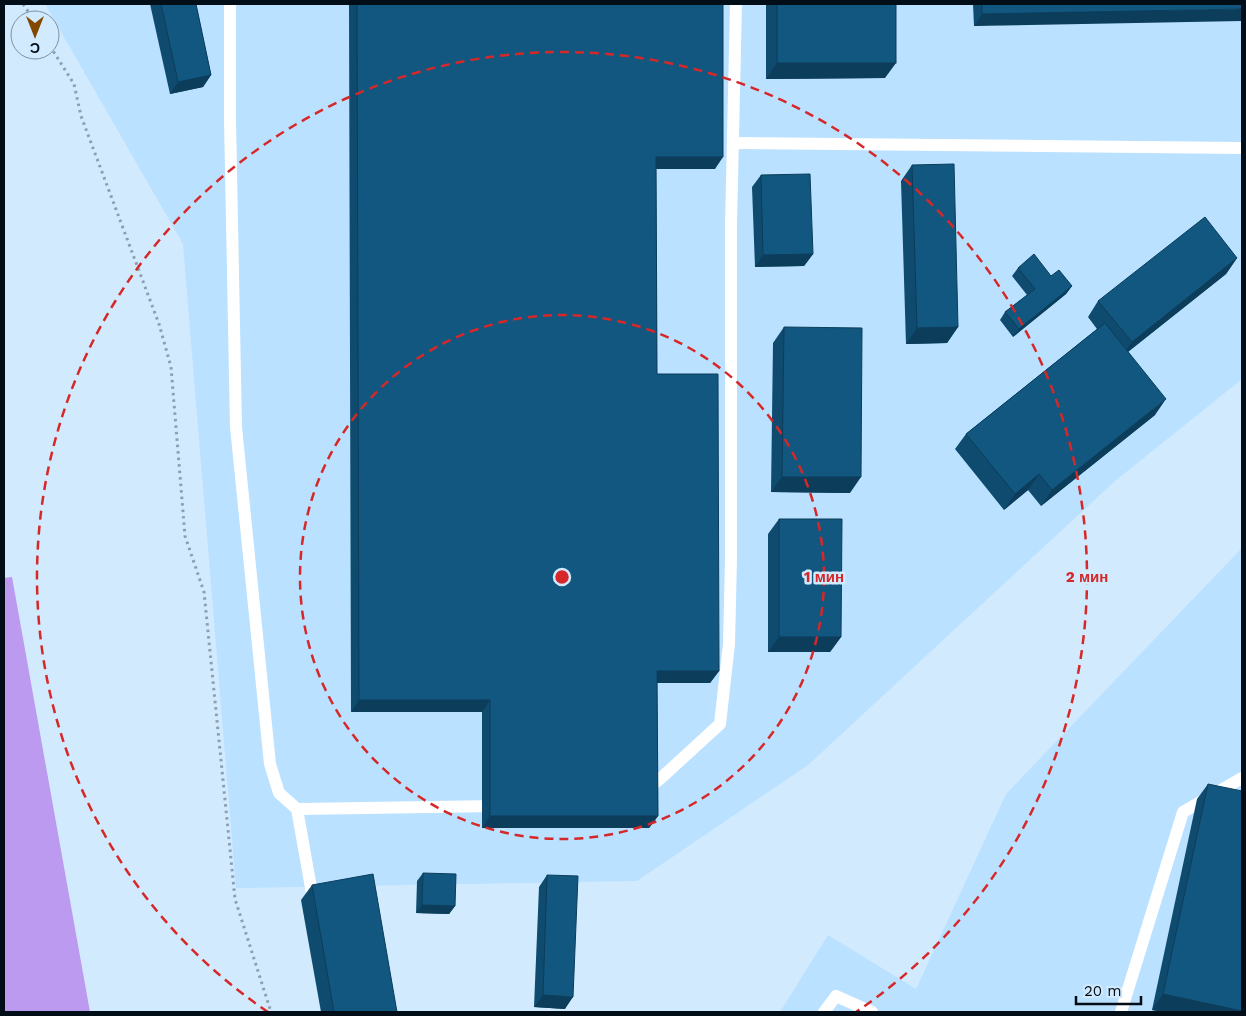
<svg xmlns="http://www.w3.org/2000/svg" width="1246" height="1016" font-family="'Work Sans',sans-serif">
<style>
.built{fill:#bae1ff}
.forest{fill:#bb9af0}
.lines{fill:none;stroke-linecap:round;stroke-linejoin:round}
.path{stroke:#8b9fb0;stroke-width:3;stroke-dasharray:2.5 4;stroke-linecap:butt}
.lane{stroke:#fff;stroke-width:12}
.wall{fill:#0f4b6e}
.shaded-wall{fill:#0c3d5a}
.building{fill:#115780;stroke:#0c3d5a}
.ring{fill:none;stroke:#d62828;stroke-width:2.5;stroke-dasharray:9 6}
.centre{fill:#d62828;stroke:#d1eafe;stroke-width:2.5}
.ring-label{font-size:15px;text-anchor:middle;font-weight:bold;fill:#d62828;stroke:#d1eafe;stroke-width:5;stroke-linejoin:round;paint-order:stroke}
</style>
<rect width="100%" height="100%" fill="#d1eafe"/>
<!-- built -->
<g class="built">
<polygon points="45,4 1242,4 1242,379 1115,481 808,765 637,881 236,888 183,244"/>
<polygon points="1242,548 1242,1012 780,1012 828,935 916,989 1006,794"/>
</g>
<!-- forest -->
<polygon class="forest" points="12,577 90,1012 4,1012 4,578"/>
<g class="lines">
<!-- path -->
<g class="path">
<polyline points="23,4 34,20"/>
<polyline points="50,46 74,84 81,116 159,324 171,367 185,536 204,592 235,899 271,1012"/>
</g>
<!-- lane -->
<g class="lane">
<polyline points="230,4 230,119 236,427 270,764 279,793 297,809 498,806"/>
<polyline points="733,143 1242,148"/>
<polyline points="645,791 661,778 720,724 729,644 731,559 731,225 736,4"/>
<polyline points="297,809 313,899"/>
<polyline points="824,1012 836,996 872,1012"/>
<polyline points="1121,1012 1183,812 1242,778"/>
</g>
</g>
<!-- wall -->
<g class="wall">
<polygon points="150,4 196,4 211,75 203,87 170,94"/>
<polygon points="349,4 723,4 715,169 656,169 657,374 719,671 710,683 657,683 658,816 649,828 482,828 482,712 351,712"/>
<polygon points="766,4 896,4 885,78 766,79"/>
<polygon points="973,4 1242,4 974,26"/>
<polygon points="912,165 958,327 947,343 906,344 901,181"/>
<polygon points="761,175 813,254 804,266 755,267 752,187"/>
<polygon points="1237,258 1226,274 1128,352 1155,415 1041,506 1028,490 1004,510 955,449 966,434 1097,329 1088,317 1098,301"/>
<polygon points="1018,268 1051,276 1072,286 1066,294 1013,337 1000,320 1005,312 1027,295 1012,276"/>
<polygon points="784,327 850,493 771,492 773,343"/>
<polygon points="779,519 841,637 830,652 768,652 768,534"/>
<polygon points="1208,784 1242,1012 1164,1012 1152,1010 1197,799"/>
<polygon points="423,873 455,906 449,914 416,913 417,881"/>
<polygon points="547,875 565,1009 534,1007 539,887"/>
<polygon points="312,885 397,1012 321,1012 301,900"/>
</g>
<!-- shaded-wall -->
<g class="shaded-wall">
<polygon points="1242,9 1242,21 974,26 982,14"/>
<polygon points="777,63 896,63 885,78 766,79"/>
<polygon points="211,75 203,87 170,94 178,82"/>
<polygon points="656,157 723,157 715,169 647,169"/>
<polygon points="813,254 804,266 755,267 763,255"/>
<polygon points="1237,258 1226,274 1120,358 1132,342"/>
<polygon points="1072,286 1066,294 1013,337 1019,329"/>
<polygon points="958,327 947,343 906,344 917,328"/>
<polygon points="1166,399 1155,415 1041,506 1052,490"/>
<polygon points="1039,474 1028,490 1004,510 1015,494"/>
<polygon points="782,477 861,477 850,493 771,492"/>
<polygon points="779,637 841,637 830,652 768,652"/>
<polygon points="657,671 719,671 710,683 649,683"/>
<polygon points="359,700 490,700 482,712 351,712"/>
<polygon points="490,816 658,816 649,828 482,828"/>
<polygon points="422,905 455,906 449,914 416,913"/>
<polygon points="1163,994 1242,1011 1242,1012 1164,1012 1152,1010"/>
<polygon points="543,995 573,997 565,1009 534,1007"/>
</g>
<!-- building -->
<g class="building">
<polygon points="161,4 196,4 211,75 178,82"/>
<polygon points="357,4 723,4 723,157 656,157 657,374 718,374 719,671 657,671 658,816 490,816 490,700 359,700"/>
<rect x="777" y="4" width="119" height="59"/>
<polygon points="982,4 1242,4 1242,9 982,14"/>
<polygon points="954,164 958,327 917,328 912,165"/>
<polygon points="810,174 813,254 763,255 761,175"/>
<polygon points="1205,217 1237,258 1132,342 1098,301"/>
<polygon points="1034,254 1051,276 1059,270 1072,286 1019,329 1005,312 1035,289 1018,268"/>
<polygon points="1105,323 1166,399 1052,490 1039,474 1015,494 966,434"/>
<polygon points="784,327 862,328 861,477 782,477"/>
<polygon points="779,519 842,519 841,637 779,637"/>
<polygon points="1208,784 1242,791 1242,1011 1163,994"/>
<polygon points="423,873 456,874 455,906 422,905"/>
<polygon points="373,874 397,1012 334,1012 312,885"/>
<polygon points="547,875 578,876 573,997 543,995"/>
</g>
<!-- distance rings -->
<g class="ring">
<circle cx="562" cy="577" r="262"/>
<path d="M268 1012A525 525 0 1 1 856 1012"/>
</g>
<circle cx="562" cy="577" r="8" class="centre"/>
<g class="ring-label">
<text x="824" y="582">1 мин</text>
<text x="1087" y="582">2 мин</text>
</g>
<!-- border -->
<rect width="1246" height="1016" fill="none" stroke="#010d17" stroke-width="10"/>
<!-- north arrow -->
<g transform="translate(35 35) rotate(180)"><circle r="24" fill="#d1eafe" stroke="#7e92a2"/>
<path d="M0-4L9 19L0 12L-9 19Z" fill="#834800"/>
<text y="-8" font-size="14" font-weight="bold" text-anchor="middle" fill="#010d17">С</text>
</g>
<!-- scale -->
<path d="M1076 996v8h65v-8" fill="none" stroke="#010d17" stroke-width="2.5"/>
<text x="1084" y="996" font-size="15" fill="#010d17" stroke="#d1eafe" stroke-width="4" paint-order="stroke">20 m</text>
</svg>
